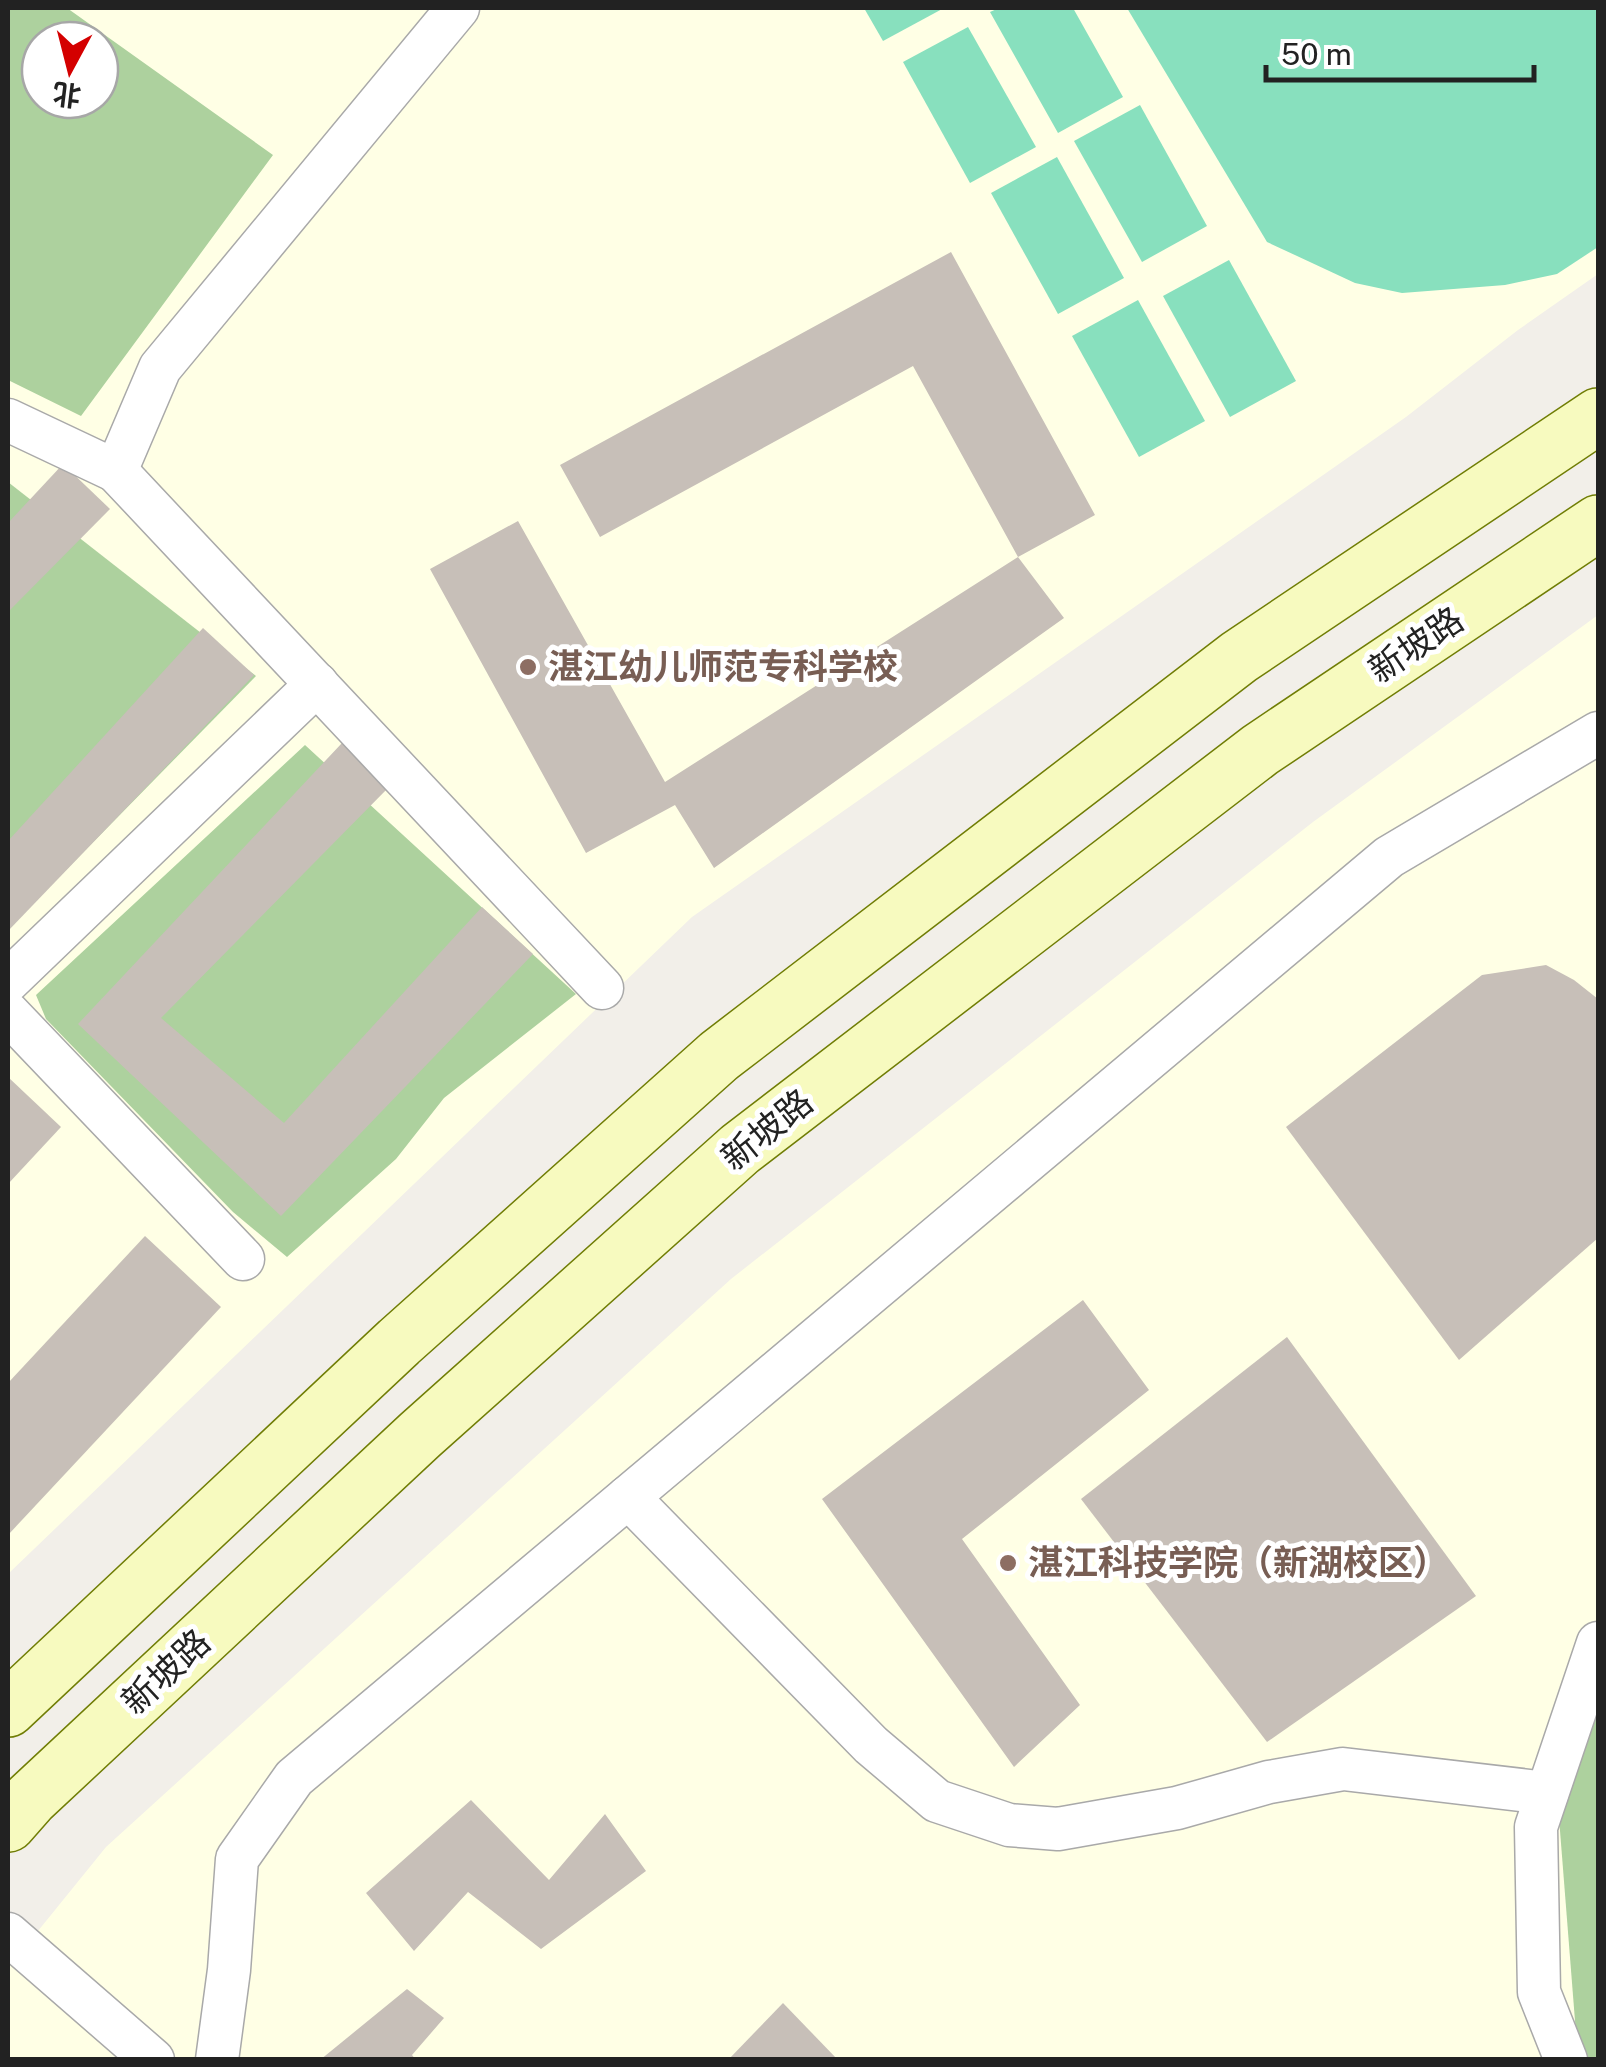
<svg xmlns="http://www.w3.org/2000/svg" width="1606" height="2067" font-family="'Public Sans','Noto Sans SC',sans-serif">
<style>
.education{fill:#ffffe5;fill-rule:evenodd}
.forest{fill:#add19e;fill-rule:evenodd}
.pitch{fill:#88e0be}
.building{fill:#c7bfb8}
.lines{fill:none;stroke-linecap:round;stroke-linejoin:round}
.street-casing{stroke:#a9a9a9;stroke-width:45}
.secondary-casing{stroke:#707d05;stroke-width:58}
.street{stroke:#fff;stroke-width:42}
.secondary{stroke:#f7fabf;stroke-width:55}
.education-dot{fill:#8d6e63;stroke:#fff;stroke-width:4}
.labels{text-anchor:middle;stroke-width:10;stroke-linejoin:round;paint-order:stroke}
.street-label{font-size:35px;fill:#222;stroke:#fff}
.education-label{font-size:35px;font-weight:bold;fill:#785e54;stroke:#fff;text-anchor:start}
</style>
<rect width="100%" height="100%" fill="#f2efe9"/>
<!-- education -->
<g class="education">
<path d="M8,8h1590v266l-80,56 -112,87 -714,500 -684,657zM40,40h60v60h-60z"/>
<polygon points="1598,615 1598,2059 8,2060 8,1968 106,1847 731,1279 1313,822"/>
</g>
<!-- forest -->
<g class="forest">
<path d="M8,8h59l206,147 -192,261 -73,-36zM40,40h60v60h-60z"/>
<polygon points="8,482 256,676 8,929"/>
<polygon points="305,745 576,994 444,1098 396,1159 287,1257 233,1212 46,1019 36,995"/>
<polygon points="1598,1709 1598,2059 1586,2059 1577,2046 1559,1818"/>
</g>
<!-- pitch -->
<g class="pitch">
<polygon points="864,8 944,8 883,41"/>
<polygon points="999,8 1073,8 1123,97 1058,133 990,12"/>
<polygon points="1127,8 1598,8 1598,247 1557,274 1505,285 1402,293 1355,283 1267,242"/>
<polygon points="968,27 1036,147 970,183 903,62"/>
<polygon points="1140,105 1207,226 1142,262 1074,141"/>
<polygon points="1057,157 1124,278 1058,314 991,193"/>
<polygon points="1229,260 1296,381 1230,417 1163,296"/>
<polygon points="1138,300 1205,421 1139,457 1072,336"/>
</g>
<!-- building -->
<g class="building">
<polygon points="951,252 1095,515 1018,557 913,366 600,537 560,465"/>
<polygon points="63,464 110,509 8,612 8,523"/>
<polygon points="518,521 665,782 1018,557 1064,618 714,868 675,805 586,853 430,569"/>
<polygon points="203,628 254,675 8,931 8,841"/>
<polygon points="342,743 389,787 161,1018 284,1123 482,907 533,954 281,1216 78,1024"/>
<polygon points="1546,965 1574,980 1598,999 1598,1238 1459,1360 1286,1127 1482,975"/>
<polygon points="8,1077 61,1127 8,1184"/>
<polygon points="145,1236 221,1307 8,1535 8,1383"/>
<polygon points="1083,1300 1149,1390 962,1539 1080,1705 1014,1767 822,1499"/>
<polygon points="1287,1337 1476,1596 1267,1742 1081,1499"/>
<polygon points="471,1800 549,1880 605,1814 646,1871 541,1949 468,1892 414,1951 366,1893"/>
<polygon points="407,1989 444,2018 412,2055 416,2060 320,2060"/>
<polygon points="783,2003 838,2060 728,2060"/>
</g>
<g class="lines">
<defs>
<g id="street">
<polyline points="8,420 116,471 160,368 458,8"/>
<polyline points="116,471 602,988"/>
<polyline points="8,981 317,684"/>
<polyline points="8,1013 243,1259"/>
<polyline points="628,1497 871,1745 937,1801 1009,1825 1058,1829 1177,1808 1269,1782 1343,1769 1547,1793"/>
<polyline points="8,1934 153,2060"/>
<polyline points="217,2060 229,1970 237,1859 294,1778 1389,857 1598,733"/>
<polyline points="1566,2060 1539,1992 1536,1827 1598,1643"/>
</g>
<g id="secondary">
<polyline points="8,1709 399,1342 719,1056 1239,657 1598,416"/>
<polyline points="8,1824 30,1799 420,1435 740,1149 1260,750 1598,523"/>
</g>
</defs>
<!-- street casing -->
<use href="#street" class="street-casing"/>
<!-- secondary casing -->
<use href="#secondary" class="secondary-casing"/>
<!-- street -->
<use href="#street" class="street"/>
<!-- secondary -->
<use href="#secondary" class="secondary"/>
</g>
<!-- markers -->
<g class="education-dot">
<circle cx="528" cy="667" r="10"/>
<circle cx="1008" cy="1563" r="10"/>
</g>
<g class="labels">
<!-- street labels -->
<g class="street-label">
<text transform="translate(1416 645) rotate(-34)" y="12">新坡路</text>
<text transform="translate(767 1130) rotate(-39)" y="12">新坡路</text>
<text transform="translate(166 1672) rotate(-43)" y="12">新坡路</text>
</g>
<!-- education labels -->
<g class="education-label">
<text x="548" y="679">湛江幼儿师范专科学校</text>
<text x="1028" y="1575">湛江科技学院（新湖校区）</text>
</g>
</g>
<!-- border -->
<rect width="1606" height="2067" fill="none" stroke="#222222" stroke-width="20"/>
<!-- north arrow -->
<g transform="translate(70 70) rotate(187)"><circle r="48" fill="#ffffff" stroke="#a7a7a7" stroke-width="2.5"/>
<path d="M0-8L18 38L0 25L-18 38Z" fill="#d40000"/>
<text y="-15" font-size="28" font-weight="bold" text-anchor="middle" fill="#222222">北</text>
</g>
<!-- scale -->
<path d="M1266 65v15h268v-15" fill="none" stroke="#222222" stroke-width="5"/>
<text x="1281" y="65" font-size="30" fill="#222222" stroke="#ffffff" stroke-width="8" paint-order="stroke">50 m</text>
</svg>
